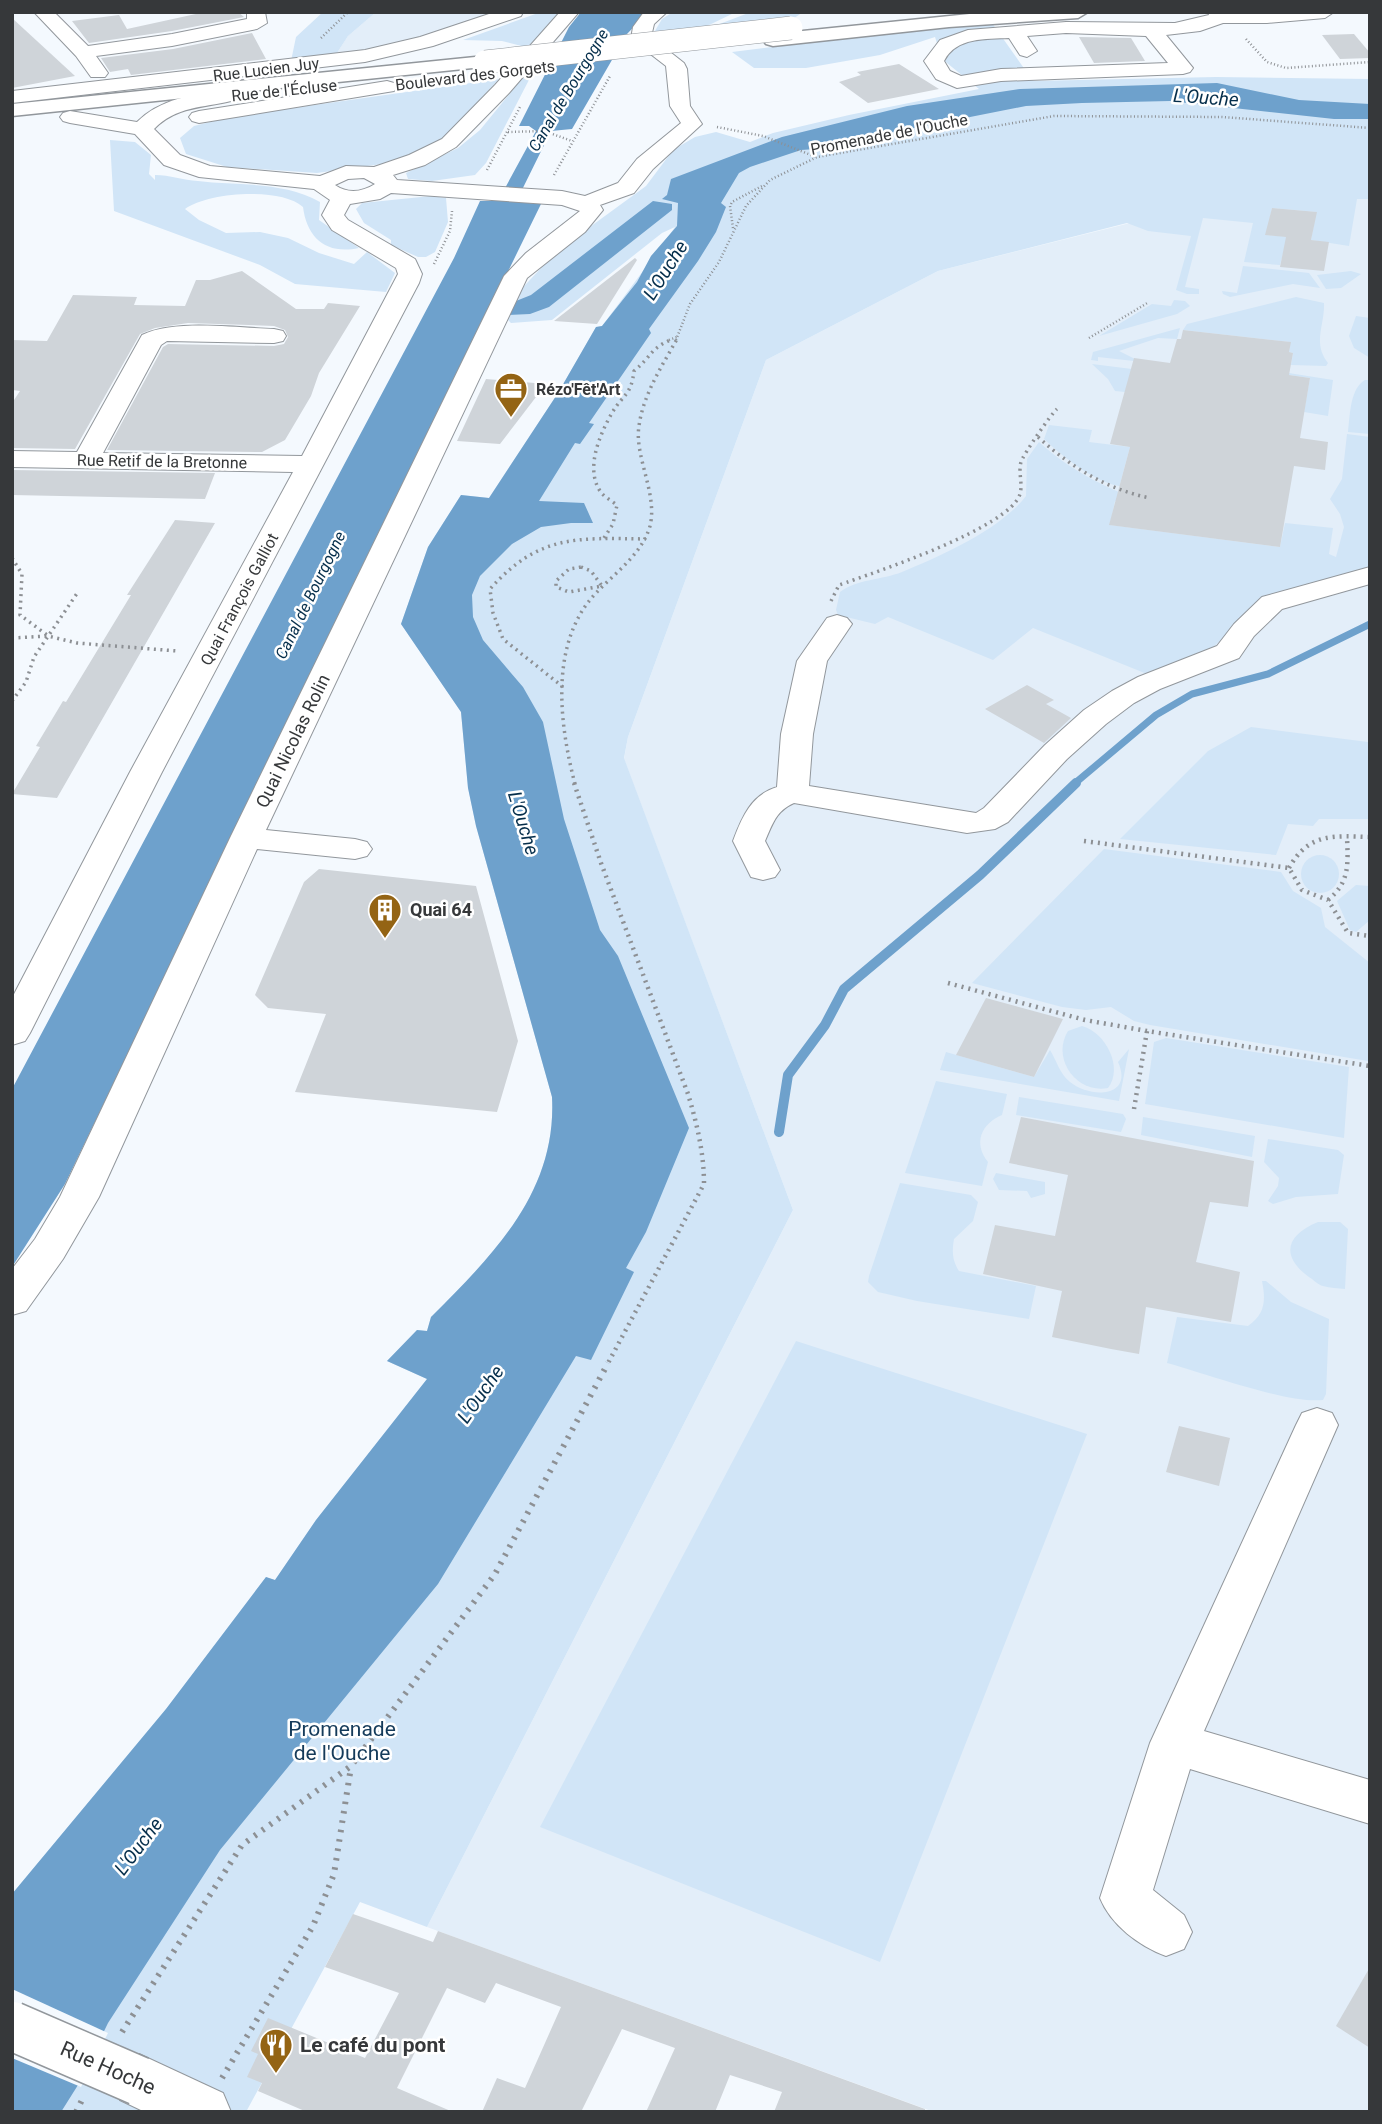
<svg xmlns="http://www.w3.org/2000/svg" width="1382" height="2124" font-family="Roboto,sans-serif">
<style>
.built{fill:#e3eef9}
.green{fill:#d1e5f7}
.water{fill:#6ea1cc}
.pier{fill:#f4f9fe}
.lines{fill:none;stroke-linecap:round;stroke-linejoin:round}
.stream-far1{stroke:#6ea1cc;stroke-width:7}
.stream{stroke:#6ea1cc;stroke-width:10}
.building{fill:#cfd4d9}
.minor-casing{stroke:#92979c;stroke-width:2}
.major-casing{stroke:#92979c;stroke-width:3}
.path-far3{stroke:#8d9094;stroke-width:2.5;stroke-dasharray:1 2.5;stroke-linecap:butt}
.path-far2{stroke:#8d9094;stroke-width:3.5;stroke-dasharray:2 4.5;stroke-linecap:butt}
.path-far1{stroke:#8d9094;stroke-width:4.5;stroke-dasharray:2 5;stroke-linecap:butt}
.path{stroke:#8d9094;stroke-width:6;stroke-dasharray:2.5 7;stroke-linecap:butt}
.minor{fill:#fff;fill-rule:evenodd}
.major{fill:#fff;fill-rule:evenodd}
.minor-bridge-casing{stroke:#92979c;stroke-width:51;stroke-linecap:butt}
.major-bridge-casing{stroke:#92979c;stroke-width:24;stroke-linecap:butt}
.minor-bridge{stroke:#fff;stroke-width:48}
.major-bridge{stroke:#fff;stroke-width:23}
.labels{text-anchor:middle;stroke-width:5;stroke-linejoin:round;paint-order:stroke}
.far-street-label{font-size:16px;fill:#36383a;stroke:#fff}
.far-water-label{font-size:16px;font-style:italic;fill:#052e4b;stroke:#fff}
.far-poi-label{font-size:16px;font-weight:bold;fill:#36383a;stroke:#fff;text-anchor:start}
.street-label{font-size:18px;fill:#36383a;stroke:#fff}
.poi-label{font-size:18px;font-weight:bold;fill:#36383a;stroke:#fff;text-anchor:start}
.water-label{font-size:19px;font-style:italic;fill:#052e4b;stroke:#fff}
.near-park-label{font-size:21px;fill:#153b5a;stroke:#fff}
.near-poi-label{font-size:21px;font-weight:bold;fill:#36383a;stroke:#fff;text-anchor:start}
.near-street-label{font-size:21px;fill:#36383a;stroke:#fff}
</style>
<rect width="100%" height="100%" fill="#f4f9fe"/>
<!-- built -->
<g class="built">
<polygon points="376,12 502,12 399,45 335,56 348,36"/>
<polygon points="1370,195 1370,2112 934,2112 427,1927 793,1210 624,759 628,737 766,360 938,271 1190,208"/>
</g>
<!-- green -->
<g class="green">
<polygon points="323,12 376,12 348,36 335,56 291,61 296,37"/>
<polygon points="541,12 563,12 529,48 502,41 463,40"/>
<polygon points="673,12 736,12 705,27 652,36 662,19"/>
<polygon points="751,12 803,12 790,21 717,25"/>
<path d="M992,23l41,58 183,-4 154,2v120h-13l-8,47 -38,-6 5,-28 -44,-4 -6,27 25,2 -6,9 -5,19 -36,-3 9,-39 -50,-5 -18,69 14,2v5h-12l-11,-4 15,-54 -43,-5 -21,-8 -189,48 -172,89 -138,377 -4,21 169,452 -366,717 -67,-25 -114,210h-234v-218l154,-185 100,-132 9,3 41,-60 111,-141 -40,-18 30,-31 10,1 4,-14c62,-62 126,-125 121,-220l-76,-271 -8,-38 -7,-76 -60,-88 27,-77 33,-52 28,3 69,-105 38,-66 6,-1c25,-33 49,-66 73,-99l-13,6 -110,87 -41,3 -7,-7 8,-17 45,-48 89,-65 27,-36 22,-13 21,-5 34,10 23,-9 76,-18 130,-26 -37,-30 -7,-22 -55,18 -74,13h-52l-22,-16 214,-26z"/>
<polygon points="524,76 531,76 486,163 475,175 432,181 408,179 406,173 458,148 480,130"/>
<polygon points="499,79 444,138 414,154 382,164 317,173 227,167 186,154 180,138 194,126 230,117"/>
<path d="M110,140l25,2 16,13 -2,19 6,6v-5c15,0 28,5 43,6 41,5 85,0 122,21l-1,18 40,28c-33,7 -52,-10 -56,-41 -22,-20 -95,-15 -118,2l14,11 27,13 34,-1 28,6 31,15 35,11 13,-12 28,21 -9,19 -91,-8 -35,-19 -146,-54z"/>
<polygon points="431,196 446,198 448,222 435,252 426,257 418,257 391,245 391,240 364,223 356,209 362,203"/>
<polygon points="1243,266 1309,273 1320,288 1293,284 1230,297 1223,294 1222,291 1237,293"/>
<polygon points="1351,271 1361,274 1341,288 1326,289 1317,275"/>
<path d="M1296,297l28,6c1,22 -12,40 4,60l-2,3 -35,-1 2,-12 -4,-1 1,-10 -107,-12 4,-6z"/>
<polygon points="1174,300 1185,301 1190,306 1177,314 1099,336 1152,304 1171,306"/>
<polygon points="1356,316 1370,318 1370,358 1354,348 1349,336"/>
<polygon points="1180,328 1177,339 1158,338 1119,351 1135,359 1134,361 1098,357 1098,361 1091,360 1093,352"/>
<polygon points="1092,364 1132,369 1125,392 1115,391 1108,379"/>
<polygon points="1276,371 1333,380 1328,416 1304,412 1310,378 1275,373"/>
<path d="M1365,380h5v54l-22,-2c2,-16 2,-44 17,-52z"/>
<path d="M1049,425l43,5 -3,12 41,5 -10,37 32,4c-11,0 -23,0 -33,-2 -25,-4 -58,-31 -75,-47z"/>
<path d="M1347,434l23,3v132l-120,45 -37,33 -66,27 -114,-46 -40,32 -105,-43 -13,7 -37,-9 -2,-5 4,-18c17,-13 42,-12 62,-20 39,-16 99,-43 124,-76l1,-37 12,-17c33,30 71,48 113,63l-37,-4 -5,24 170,22 5,-24 48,5 -4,26 7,3 8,-30 -4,-13 -10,-15 12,-20z"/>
<polygon points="1251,727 1368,742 1370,737 1370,819 1319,819 1313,826 1288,824 1276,855 1120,839 1208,751"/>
<polygon points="1104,849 1281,872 1293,891 1321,908 1325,927 1370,963 1368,1061 1150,1025 1134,1021 1111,1007 1086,1010 1062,1007 972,983"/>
<circle cx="1320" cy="874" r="19"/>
<polygon points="1356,885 1370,886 1370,920 1356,932 1350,930 1337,901"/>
<path d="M1082,1026c23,6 42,41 26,62 -32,6 -57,-30 -40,-57z"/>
<polygon points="1166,1038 1349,1067 1344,1138 1145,1104 1154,1042"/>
<path d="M1129,1049l-10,52 -179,-31 6,-18 88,25 16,-27c7,11 9,23 20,32 21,17 64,15 48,-20z"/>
<path d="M936,1081l71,13 -5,21c-21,9 -29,28 -14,47l-6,24 -77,-13z"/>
<polygon points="1019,1097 1123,1114 1126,1119 1121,1132 1016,1115"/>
<polygon points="1143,1117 1255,1136 1252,1157 1141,1135"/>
<polygon points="1268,1139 1338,1150 1344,1155 1338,1194 1296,1197 1273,1204 1268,1201 1278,1186 1279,1178 1264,1162"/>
<polygon points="996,1173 1045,1182 1045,1194 1031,1198 1027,1191 999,1190 993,1179"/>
<path d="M900,1183l71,12 7,7 -5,19 -19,18c-2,12 -2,21 5,32l77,15 -7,33 -112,-18 -39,-9 -10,-10 1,-6z"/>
<path d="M1318,1222h22l8,7 -3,60c-7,-1 -15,-1 -22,-3 -5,-1 -9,-6 -14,-9 -29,-21 -23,-42 9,-55z"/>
<path d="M1262,1281h4l25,21 38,17 -3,75 -3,6c-35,4 -119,-27 -156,-37l10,-46 71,9c17,-12 18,-25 14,-45z"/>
<polygon points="796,1341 1087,1434 880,1962 540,1827"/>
</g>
<!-- water -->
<g class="water">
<polygon points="581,12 648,12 627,34 572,129 551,131 516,202 541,204 494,300 511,303 531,295 653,201 672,204 672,210 549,307 530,314 506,315 352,590 65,1184 12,1267 12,1089 454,258 480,201 498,201 536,131 529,126 519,126 569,27"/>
<path d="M1217,83l82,17 71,4v15h-36l-164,-18 -88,2 -56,3 -177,35 -18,7 -30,2 -51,17 -11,6 -18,30 5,4 -10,25 -18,29 -49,68 2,4 -62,90 5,1 -14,20 -5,-1 -36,58 45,2 9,20h-22l-30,4 -29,17 -32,32 -8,19 1,22 10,23 40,47 20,35 21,97 36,111 18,26 71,172 -43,104 -20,36 8,4 -43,88 -15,-4 -138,228 -218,266 -112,173 -30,62 -17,27h-49v-218l154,-185 100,-132 9,3 41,-60 111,-141 -40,-18 30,-31 10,1 4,-14c62,-62 126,-125 121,-220l-76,-271 -8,-38 -7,-76 -60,-88 27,-77 33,-52 28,3 69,-105 38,-66 6,-1 35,-44 14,-26 26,-30 1,-23 -16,-4 5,-4 4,-16 111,-42 125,-31 113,-17z"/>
</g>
<!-- pier -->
<polygon class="pier" points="12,1989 108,2033 81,2087 12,2058"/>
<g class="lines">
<!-- stream-far1 -->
<polyline class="stream-far1" points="1074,784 1156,715 1192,694 1268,674 1370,624"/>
<!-- stream -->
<polyline class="stream" points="779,1132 788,1075 825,1025 844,989 980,875 1076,783"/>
</g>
<!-- building -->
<g class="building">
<polygon points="205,12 238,12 244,17 172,31 89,43 72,21 119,15 127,29"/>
<polygon points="12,18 75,76 12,88"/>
<polygon points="252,33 266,59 131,75 128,69 110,72 101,58 173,49"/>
<polygon points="1354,34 1370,53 1370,58 1340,59 1322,35"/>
<polygon points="1079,37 1131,38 1145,61 1094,63"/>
<polygon points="899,64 939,89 868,103 839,82 861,75 857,72"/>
<polygon points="1272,208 1317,212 1311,240 1329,242 1324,271 1280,267 1286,237 1265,235"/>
<polygon points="635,258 637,260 597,324 554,321"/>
<polygon points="242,271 296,309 324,309 328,303 360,306 319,373 311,396 285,440 262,452 107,450 163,347 168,344 274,346 284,344 288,337 285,330 274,326 188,323 155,328 140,334 75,449 12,448 12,403 20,391 12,390 12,340 47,341 73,295 137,297 134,305 185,306 196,280 210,280"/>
<polygon points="1183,330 1291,342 1289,352 1293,353 1289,375 1310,378 1300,438 1328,442 1325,470 1294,466 1280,547 1109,525 1130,447 1110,444 1134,358 1170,363 1177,339 1181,339"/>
<polygon points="486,379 546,384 500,444 457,441"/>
<polygon points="12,470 215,473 205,499 12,495"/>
<polygon points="175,520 215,523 57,798 12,794 40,747 36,746 63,701 66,702 131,595 127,595"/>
<polygon points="1027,685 1054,700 1046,704 1071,718 1044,743 985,709"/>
<polygon points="319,869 476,886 518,1041 497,1112 295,1092 326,1014 268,1008 255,995 304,882"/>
<polygon points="986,998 1063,1019 1034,1077 956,1055"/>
<polygon points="1021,1117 1254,1161 1248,1207 1210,1202 1196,1262 1240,1272 1231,1322 1146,1307 1139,1354 1111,1349 1052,1337 1062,1291 983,1274 995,1225 1055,1236 1068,1175 1009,1163"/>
<polygon points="1179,1426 1230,1438 1219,1486 1166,1472"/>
<polygon points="353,1914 433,1942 438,1931 925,2109 925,2112 774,2112 782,2092 730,2075 715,2112 646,2112 675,2048 622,2029 581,2112 482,2112 497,2078 525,2088 561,2007 496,1983 485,2003 447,1988 397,2088 453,2112 307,2112 258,2091 262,2083 247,2077 258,2054 251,2051 268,2018 365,2058 399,1993 325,1967"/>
<polygon points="1370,1967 1370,2048 1336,2026"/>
</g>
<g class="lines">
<defs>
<g id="minor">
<polygon points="34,12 54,12 88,46 172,34 247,19 247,12 265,12 267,23 257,29 172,46 96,56 108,73 105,77 91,77 76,56"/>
<polygon points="495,12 523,12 521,16 433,46 365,62 12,103 12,91 365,50 420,37"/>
<path d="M560,12h19l-70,81 -53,54 -31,18 -32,10 4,5 165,11 23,5 33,-13 19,-24 44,-36 -11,-17 -4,-40 -35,-27 2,-12 11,-15h23l-13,12 -3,13 33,26 3,6 3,37 12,18 -49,45 -19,24 -34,12 3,5 -18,22 -58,46 -261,552 89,9 12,3 5,7 -5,7 -12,3 -98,-10 -158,348 -36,62 -37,52 -14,4v-46l23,-30 25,-42 170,-359 274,-562 22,-23 54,-42 -18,-6 -171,-12 -11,6 -30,5 -6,11 4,5 67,39 7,15 -3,9 -257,489 -132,261 -5,8 -13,4v-47l118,-226 163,-300 -281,-5v-16l65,1 65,-117c32,-16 96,-7 132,-6l9,2 3,5 -3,5 -9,2 -107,-2 -6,4 -58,108 199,3 96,-182 -2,-6 -64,-38 -10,-15 8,-15 -16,-11 -115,-12 -35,-12 -29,-31 -65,-11 -7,-2 -3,-4 3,-4 7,-2 67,11c23,-23 56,-28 87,-31l7,2 3,4 -3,4c-28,7 -55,5 -77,28l26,26 30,11 110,10 26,-10 28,1 35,-12 33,-16 53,-54zM364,178l11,6c-13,8 -27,10 -40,1l13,-6z"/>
<path d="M1208,12h126l-9,6 -58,5h-44l-23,8 -34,4 27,33 -3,4 -7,2 -182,7 -44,7 -21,-9 -12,-18 16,-21 28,-10 98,-8 109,1 34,-8zM1066,33l80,3 22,27 -167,6 -40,7 -11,-5 -6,-10c12,-24 42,-22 65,-23l11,17 7,2 10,-6 -10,-15z"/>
<polygon points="387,81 394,83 397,87 394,91 199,123 192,121 189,117 192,113 199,111"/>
<path d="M1370,567v17l-88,25 -28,27 -15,22 -79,31 -26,14 -28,21 -39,35 -59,63 -13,7 -28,4 -173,-30c-18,8 -21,20 -29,38l15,29 -5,7 -12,3 -12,-3 -18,-36c9,-24 18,-46 44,-54l4,-53 16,-73 30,-43 10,-3 10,3 5,6 -25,37 -14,73 -4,52 167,27 8,-5 61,-63 39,-35 28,-19 26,-14 79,-31 17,-22 28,-27z"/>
<path d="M1317,1408l15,5 6,12 -134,306 166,49v44l-180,-55 -37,121 31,25 8,17 -8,17 -18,7c-27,-10 -55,-31 -66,-58l50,-155 146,-318 6,-12z"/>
<polygon points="139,2054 223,2093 231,2112 145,2112 120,2100 112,2081 120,2062"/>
</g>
<g id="major">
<polygon points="989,12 1088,12 1078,18 949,27 773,46 766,44 763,40 766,36 773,34"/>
<polygon points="485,56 492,58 495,62 492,66 12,116 12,104"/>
</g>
</defs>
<!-- minor casing -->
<use href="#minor" class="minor-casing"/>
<!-- major casing -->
<use href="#major" class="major-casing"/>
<!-- path-far3 -->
<g class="path-far3">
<polyline points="321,38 348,12"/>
<polyline points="1246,39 1267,62 1286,68 1370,62"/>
<polyline points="717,127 763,136 816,157"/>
<polyline points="508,132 544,131 572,141"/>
<polyline points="487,170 520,107"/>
<polyline points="554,175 610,76"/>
<polyline points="733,228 730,206 732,202 762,186"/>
<polyline points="434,264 450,231 452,211"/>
<polyline points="1089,338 1149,302"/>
<polyline points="669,340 677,337"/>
<polyline points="676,340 690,304 719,262 746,206 770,180 817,157 1054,116 1222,117 1370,128"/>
</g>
<!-- path-far2 -->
<g class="path-far2">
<path d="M1038,437c33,30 68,52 112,61"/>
<path d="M604,538l9,-14 4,-19c-5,-4 -14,-9 -17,-14 -15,-23 0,-57 12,-78 11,-19 19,-17 22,-42 18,-15 16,-23 39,-32"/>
<polyline points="12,558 22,574 20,615 47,635"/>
<polygon points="581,567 591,571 602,586 569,592 556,587 556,581 569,569"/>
<path d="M831,601l8,-16c34,-12 171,-57 181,-91 3,-10 -2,-22 1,-32 2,-7 30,-48 36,-53"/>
<polyline points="12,638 48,636 77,643 177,651"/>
<path d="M563,687l-60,-48 -10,-26 -3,-24c49,-55 87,-51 156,-50"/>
<polyline points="12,701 26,682 34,657 78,592"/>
<path d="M575,784c-16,-61 -26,-143 22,-192 19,-20 45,-38 53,-66 8,-32 -16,-70 -11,-100 4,-31 23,-60 38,-87"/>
</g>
<!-- path-far1 -->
<g class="path-far1">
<path d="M574,783l27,80 87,231c9,30 16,59 16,90l-97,181"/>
<polyline points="1084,841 1289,868 1302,890 1328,900 1348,933 1370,936"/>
<path d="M1289,868c20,-36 45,-32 81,-31"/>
<path d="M1328,900c22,-18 20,-36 19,-63"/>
<polyline points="948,983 1085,1020 1147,1031"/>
<polyline points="1134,1109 1147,1031 1370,1066"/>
</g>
<!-- path -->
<g class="path">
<polyline points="122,2032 242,1845 351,1766 495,1574 608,1363"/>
<polyline points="222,2078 313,1926 334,1874 351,1767"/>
<polyline points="76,2112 82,2100"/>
</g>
<!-- minor -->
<use href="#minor" class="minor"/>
<!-- major -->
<use href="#major" class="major"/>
<defs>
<polyline id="minor-bridge" points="12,2026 139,2081"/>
<polyline id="major-bridge" points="485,62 791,28"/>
</defs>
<!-- minor-bridge casing -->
<use href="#minor-bridge" class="minor-bridge-casing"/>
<!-- major-bridge casing -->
<use href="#major-bridge" class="major-bridge-casing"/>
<!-- minor-bridge -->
<use href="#minor-bridge" class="minor-bridge"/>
<!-- major-bridge -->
<use href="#major-bridge" class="major-bridge"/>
</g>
<!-- icons -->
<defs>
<symbol id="office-pin" viewBox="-11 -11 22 30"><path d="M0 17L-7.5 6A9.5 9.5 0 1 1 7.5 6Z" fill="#946414" stroke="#fff"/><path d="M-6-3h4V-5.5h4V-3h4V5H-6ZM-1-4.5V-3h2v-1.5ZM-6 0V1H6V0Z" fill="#fff"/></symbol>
<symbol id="building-pin" viewBox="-11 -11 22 30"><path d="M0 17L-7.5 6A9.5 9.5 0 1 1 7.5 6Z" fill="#946414" stroke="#fff"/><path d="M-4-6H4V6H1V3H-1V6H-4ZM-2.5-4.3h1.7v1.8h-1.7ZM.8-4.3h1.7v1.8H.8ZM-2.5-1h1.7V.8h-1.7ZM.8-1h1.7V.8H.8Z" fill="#fff"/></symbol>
<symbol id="restaurant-pin" viewBox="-11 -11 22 30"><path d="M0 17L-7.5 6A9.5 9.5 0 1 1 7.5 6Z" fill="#946414" stroke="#fff"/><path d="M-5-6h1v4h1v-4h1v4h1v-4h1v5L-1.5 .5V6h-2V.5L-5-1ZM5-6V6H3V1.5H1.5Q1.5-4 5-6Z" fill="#fff"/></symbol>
</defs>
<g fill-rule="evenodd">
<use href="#office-pin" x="492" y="370" width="38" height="52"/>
<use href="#building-pin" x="366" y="891" width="38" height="52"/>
<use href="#restaurant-pin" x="257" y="2026" width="38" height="52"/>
</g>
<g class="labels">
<!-- far-street labels -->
<g class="far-street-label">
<text transform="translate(266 69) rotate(-7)" y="6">Rue Lucien Juy</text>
<text transform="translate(475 75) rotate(-7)" y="6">Boulevard des Gorgets</text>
<text transform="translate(284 90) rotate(-6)" y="6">Rue de l'Écluse</text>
<text transform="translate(889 134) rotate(-11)" y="6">Promenade de l'Ouche</text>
<text transform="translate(162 461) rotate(1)" y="6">Rue Retif de la Bretonne</text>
<text transform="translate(239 599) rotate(-62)" y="6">Quai François Galliot</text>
</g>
<!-- far-water labels -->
<g class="far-water-label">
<text transform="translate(568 90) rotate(-59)" y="6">Canal de Bourgogne</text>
<text transform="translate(310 595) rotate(-64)" y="6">Canal de Bourgogne</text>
</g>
<!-- far-poi labels -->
<g class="far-poi-label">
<text x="536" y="395">Rézo'Fêt'Art</text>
</g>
<!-- street labels -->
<g class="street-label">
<text transform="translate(293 741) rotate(-64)" y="6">Quai Nicolas Rolin</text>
</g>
<!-- poi labels -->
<g class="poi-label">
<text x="410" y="916">Quai 64</text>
</g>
<!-- water labels -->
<g class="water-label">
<text transform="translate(1206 97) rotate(4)" y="7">L'Ouche</text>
<text transform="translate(665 270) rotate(-58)" y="7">L'Ouche</text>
<text transform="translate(524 823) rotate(73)" y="7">L'Ouche</text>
<text transform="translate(480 1394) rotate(-55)" y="7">L'Ouche</text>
<text transform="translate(138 1846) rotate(-53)" y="7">L'Ouche</text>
</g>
<!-- near-park labels -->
<g class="near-park-label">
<text x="342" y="1736">Promenade<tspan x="342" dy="24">de l'Ouche</tspan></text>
</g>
<!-- near-poi labels -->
<g class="near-poi-label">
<text x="300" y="2052">Le café du pont</text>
</g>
<!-- near-street labels -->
<g class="near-street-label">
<text transform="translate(108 2068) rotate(24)" y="7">Rue Hoche</text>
</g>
</g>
<!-- border -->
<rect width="1382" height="2124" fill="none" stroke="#36383a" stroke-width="28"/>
</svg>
